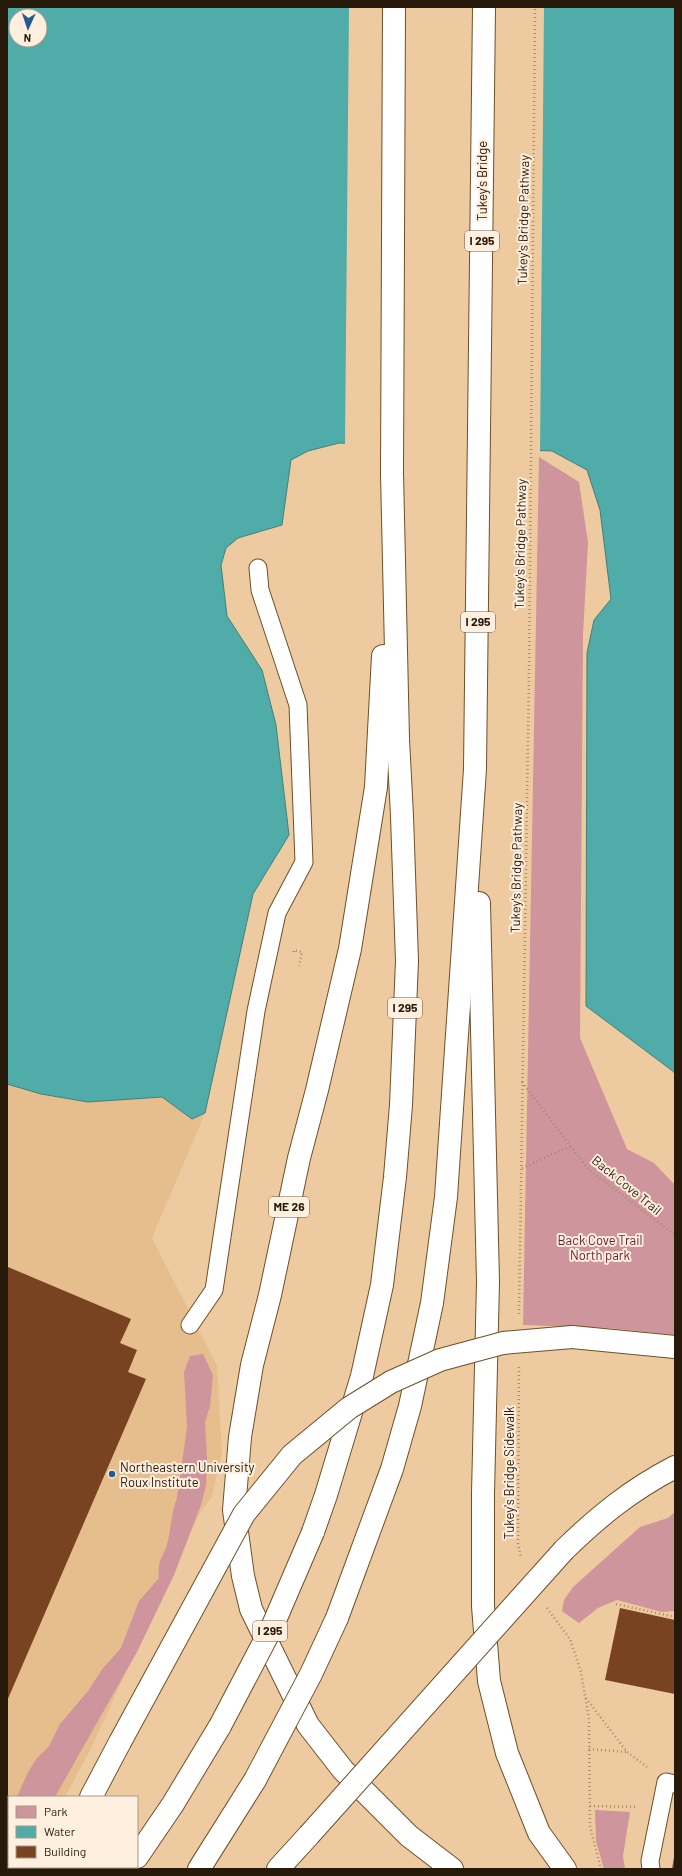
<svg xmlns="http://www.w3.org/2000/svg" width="682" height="1876" font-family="Barlow,sans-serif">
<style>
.built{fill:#e6be8e}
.green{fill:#cf959c}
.water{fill:#4faca8;stroke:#438079;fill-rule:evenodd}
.pier{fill:#eecaa0}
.building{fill:#794321}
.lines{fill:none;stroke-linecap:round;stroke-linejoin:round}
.service-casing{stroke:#6e5028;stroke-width:19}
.motorway-casing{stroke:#6e5028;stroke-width:24}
.path{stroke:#a78b6a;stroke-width:2.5;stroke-dasharray:1 3;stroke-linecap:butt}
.service{stroke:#fff;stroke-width:17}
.motorway{stroke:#fff;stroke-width:22}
.motorway-bridge-casing{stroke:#6e5028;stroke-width:24;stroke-linecap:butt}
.motorway-bridge{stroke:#fff;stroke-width:22}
.poi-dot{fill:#235b92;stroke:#feefdf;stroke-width:1.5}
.labels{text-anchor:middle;stroke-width:4;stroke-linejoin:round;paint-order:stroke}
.shield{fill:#feefdf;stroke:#685a4a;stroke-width:1}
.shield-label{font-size:12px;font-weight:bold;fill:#271a0a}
.street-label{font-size:13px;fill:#271a0a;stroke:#feefdf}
.park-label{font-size:13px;fill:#6e192e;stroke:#feefdf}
.poi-label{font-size:13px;fill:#271a0a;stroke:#feefdf;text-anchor:start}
</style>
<rect width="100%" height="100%" fill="#eecaa0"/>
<!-- built -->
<polygon class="built" points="7,1084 88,1102 162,1097 192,1119 205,1113 152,1238 217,1366 222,1452 212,1496 199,1515 90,1750 65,1797 9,1797 9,1867 28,1867 27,1869 7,1869"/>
<!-- green -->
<g class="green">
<polygon points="539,457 579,482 588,542 583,635 580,1038 627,1149 654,1163 675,1185 675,1335 608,1328 523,1325"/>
<path d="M203,1354l10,21 -3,31 -5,16 2,35 -1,28 -4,17 -28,73 -37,77 -82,145h-38l10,-23 10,-16 12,-12 11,-22 28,-33 15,-23 18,-20 18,-47 20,-23c-2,-17 3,-19 8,-33 4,-16 4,-32 10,-47l10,-71 -3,-55 6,-16z"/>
<polygon points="675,1512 675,1611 662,1612 617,1600 598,1608 579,1623 562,1611 564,1600 573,1587 640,1527 668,1518"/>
<polygon points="595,1810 630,1812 623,1856 625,1869 604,1869 596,1841"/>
<polygon points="9,1814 9,1867 20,1867 19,1869 7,1869 7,1817"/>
</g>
<!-- water -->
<path class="water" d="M7,7h668v1069l-1,-4 -88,-66 1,-353 7,-33 17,-21 -11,-89 -13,-40 -35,-19 -213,-8 -31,8 -17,9 -9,65 -44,13 -12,10 -5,17 6,51 35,54 14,55 13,110 -36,59 -48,219 -13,6 -30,-22 -74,5 -47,-8 -34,-10zM16,16h24v24h-24z"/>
<!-- pier -->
<polygon class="pier" points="349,7 544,7 540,453 345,445"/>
<!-- building -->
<g class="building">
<polygon points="8,1267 131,1319 120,1343 137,1350 128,1372 146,1379 7,1701"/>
<polygon points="620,1608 675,1620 675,1694 605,1680"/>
<polygon points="674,1857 675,1869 672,1869"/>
</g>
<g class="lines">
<defs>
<g id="service">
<polyline points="190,1325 214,1290 256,1011 277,913 304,862 298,705 260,590 258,568"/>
<polyline points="651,1869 650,1861 666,1782 675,1784"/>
</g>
<g id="motorway">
<polyline points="383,656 376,787 350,949 317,1090 299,1158 270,1295 252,1365 240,1437 234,1510 243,1576 251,1609 308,1725 343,1770 409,1836 452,1869"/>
<polyline points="479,903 488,1282 483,1493 483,1606 489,1681 507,1753 539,1833 565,1869"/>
<polyline points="572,1337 675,1347"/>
<polyline points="313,1532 326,1495 362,1376 382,1285 395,1177 401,1105 407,961 402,816 398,739 392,473 394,7"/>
<path d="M564,1550c36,-35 67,-60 111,-83"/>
<polyline points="337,1618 392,1469 410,1406 432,1303 446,1197 475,769 484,7"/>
<polyline points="91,1797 120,1742"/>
<polyline points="137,1857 173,1804 220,1726"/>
<polyline points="54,1869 55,1867"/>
<polyline points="199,1869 255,1780"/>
<polyline points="278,1869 309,1835"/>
</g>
</defs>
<!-- service casing -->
<use href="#service" class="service-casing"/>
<!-- motorway casing -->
<use href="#motorway" class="motorway-casing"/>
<!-- path -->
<g class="path">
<polyline points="294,952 294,950 302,952 299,966"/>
<polyline points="522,1082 588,1169 675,1235"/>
<polyline points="522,1168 571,1146"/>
<polyline points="519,1314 529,674 535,7"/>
<polyline points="519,1367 518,1543 521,1558"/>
<polyline points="616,1604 675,1617"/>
<polyline points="547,1608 570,1639 581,1672 589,1719 590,1826 601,1869"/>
<polyline points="586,1698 627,1752 647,1767"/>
<polyline points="589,1749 627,1752"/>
<polyline points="590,1806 636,1807"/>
</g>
<!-- service -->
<use href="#service" class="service"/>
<!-- motorway -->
<use href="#motorway" class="motorway"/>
<defs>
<g id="motorway-bridge">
<polyline points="220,1726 273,1625 313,1532"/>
<polyline points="120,1742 244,1514 292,1455 349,1408 391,1382 440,1360 503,1343 572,1337"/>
<polyline points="255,1780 311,1674 337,1618"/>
<polyline points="309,1835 564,1550"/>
</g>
</defs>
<!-- motorway-bridge casing -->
<use href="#motorway-bridge" class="motorway-bridge-casing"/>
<!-- motorway-bridge -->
<use href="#motorway-bridge" class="motorway-bridge"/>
</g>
<!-- markers -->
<circle class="poi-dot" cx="112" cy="1474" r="4"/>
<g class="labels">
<!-- shield labels -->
<g class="shield">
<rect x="465" y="231" width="34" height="20" rx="3"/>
<rect x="461" y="612" width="34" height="20" rx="3"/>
<rect x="388" y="998" width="34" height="20" rx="3"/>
<rect x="269" y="1197" width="40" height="20" rx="3"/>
<rect x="253" y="1621" width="34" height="20" rx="3"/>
</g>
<g class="shield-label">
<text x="482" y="245">I 295</text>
<text x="478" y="626">I 295</text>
<text x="405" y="1012">I 295</text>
<text x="289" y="1211">ME 26</text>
<text x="270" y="1635">I 295</text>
</g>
<!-- street labels -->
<g class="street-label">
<text transform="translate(482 181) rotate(-90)" y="5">Tukey's Bridge</text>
<text transform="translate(523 220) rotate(-89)" y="5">Tukey's Bridge Pathway</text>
<text transform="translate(520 544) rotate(-89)" y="5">Tukey's Bridge Pathway</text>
<text transform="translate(516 868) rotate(-89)" y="5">Tukey's Bridge Pathway</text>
<text transform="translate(627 1185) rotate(39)" y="5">Back Cove Trail</text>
<text transform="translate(509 1473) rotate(-90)" y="5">Tukey's Bridge Sidewalk</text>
</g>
<!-- park labels -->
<g class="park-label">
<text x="600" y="1245">Back Cove Trail<tspan x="600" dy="15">North park</tspan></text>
</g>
<!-- poi labels -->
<g class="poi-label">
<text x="120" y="1472">Northeastern University<tspan x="120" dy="15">Roux Institute</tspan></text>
</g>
</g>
<!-- border -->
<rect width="682" height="1876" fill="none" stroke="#271a0a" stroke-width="16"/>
<!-- legend -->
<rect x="8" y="1796" width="130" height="72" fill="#feefdf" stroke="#a89a8a"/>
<rect x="16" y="1806" width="20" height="12" fill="#cf959c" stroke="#a89a8a"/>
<text x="44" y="1816" font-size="12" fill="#271a0a">Park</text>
<rect x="16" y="1826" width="20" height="12" fill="#4faca8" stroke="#a89a8a"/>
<text x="44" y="1836" font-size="12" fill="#271a0a">Water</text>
<rect x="16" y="1846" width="20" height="12" fill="#794321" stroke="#a89a8a"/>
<text x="44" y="1856" font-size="12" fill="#271a0a">Building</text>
<!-- north arrow -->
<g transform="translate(28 28) rotate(183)"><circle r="19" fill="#feefdf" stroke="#a89a8a"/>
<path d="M0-3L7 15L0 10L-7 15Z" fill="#235b92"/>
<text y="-6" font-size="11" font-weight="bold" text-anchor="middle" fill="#271a0a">N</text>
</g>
</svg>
